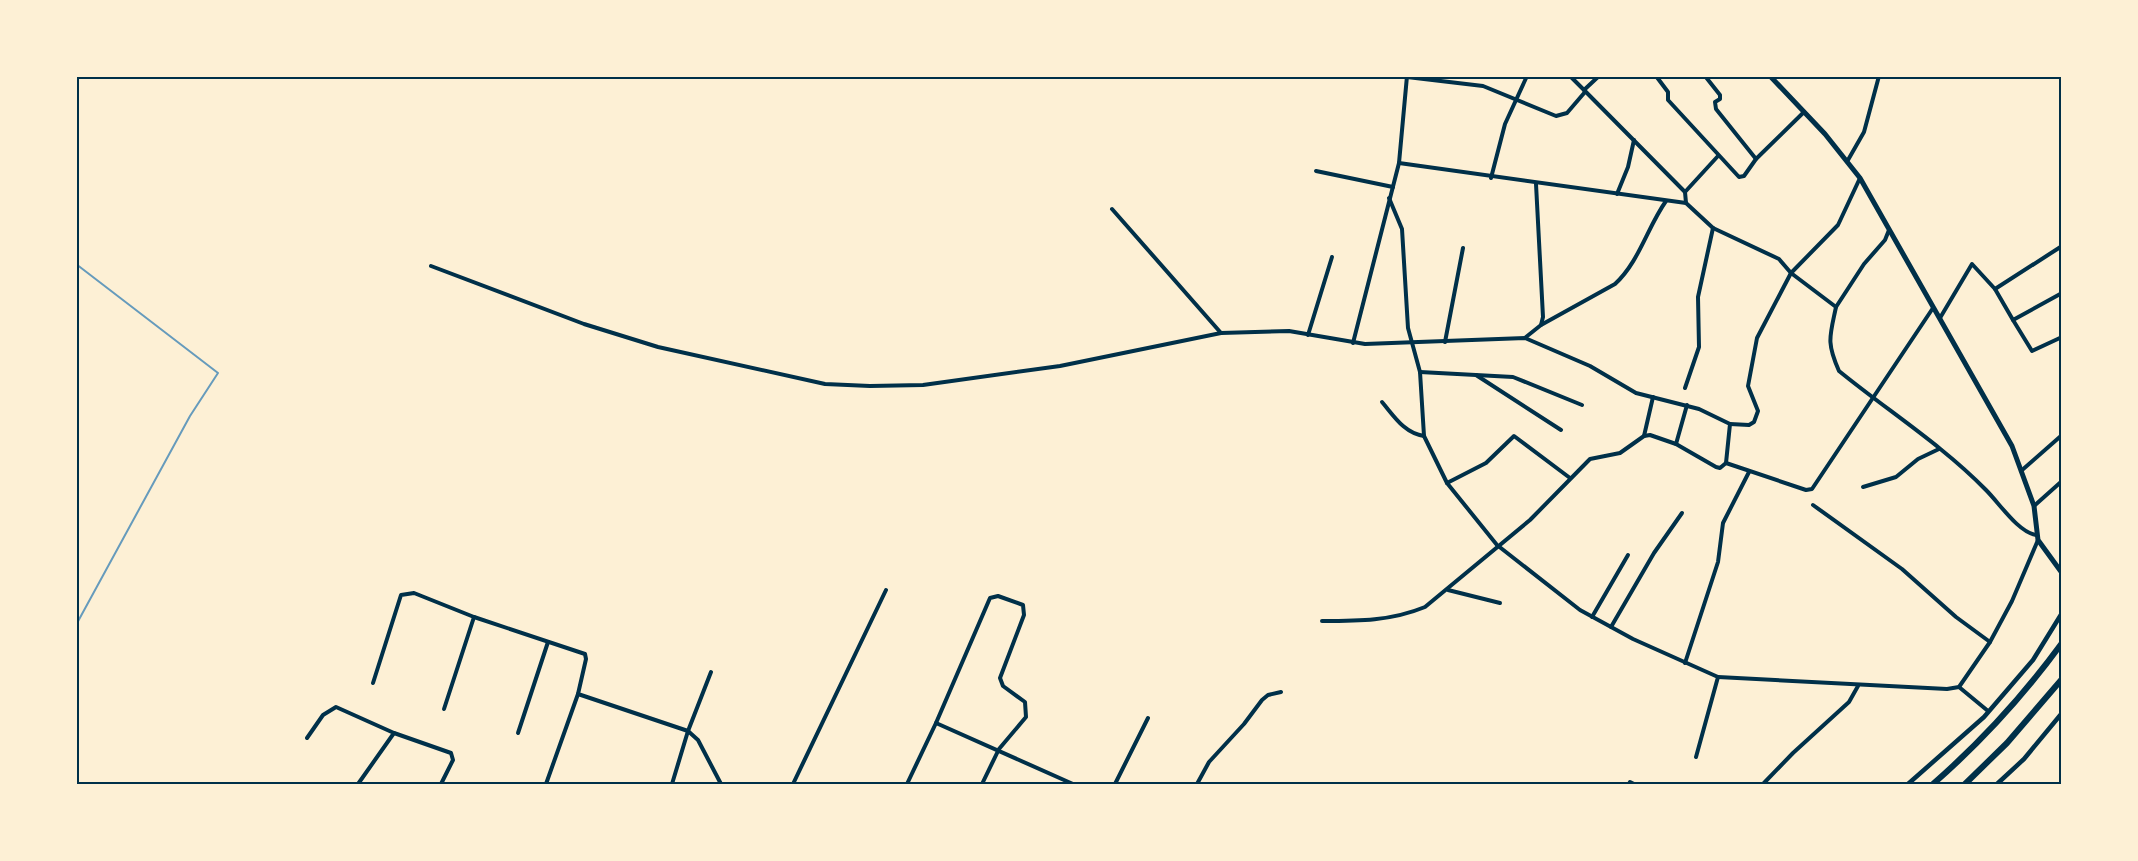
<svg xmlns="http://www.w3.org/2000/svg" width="2138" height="861" font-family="'Open Sans',sans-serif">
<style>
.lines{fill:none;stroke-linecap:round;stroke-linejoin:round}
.stream{stroke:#669bbc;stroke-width:2}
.minor{stroke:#003049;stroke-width:4}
.tertiary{stroke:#003049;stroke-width:4.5}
.secondary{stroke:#003049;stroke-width:5}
.trunk{stroke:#003049;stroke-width:6}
.neatline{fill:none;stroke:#003049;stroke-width:2}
</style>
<rect width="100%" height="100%" fill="#fdf0d5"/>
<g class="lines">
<!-- stream -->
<polyline class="stream" points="76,264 218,373 190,416 76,625"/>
<!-- minor -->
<g class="minor">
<polyline points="1570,76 1584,90 1599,76"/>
<polyline points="1656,76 1668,92 1668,100 1739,177 1744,176 1756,159 1804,112"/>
<polyline points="1705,76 1720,95 1720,99 1715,102 1716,109 1756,159"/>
<polyline points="1407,77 1483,86 1556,116 1567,113 1585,92"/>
<polyline points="1584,90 1685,192 1686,203"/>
<polyline points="1848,160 1864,132 1879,76"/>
<path d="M1399,163l287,40 27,25 66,31 12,14 45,34c-6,29 -10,35 3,64 49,40 103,74 147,119 14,14 32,42 50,45"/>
<polyline points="1316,171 1393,187"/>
<polyline points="1491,178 1505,124 1527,76"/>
<polyline points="1685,192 1718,156"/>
<polyline points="1617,194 1628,167 1634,140"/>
<polyline points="1389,198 1402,229 1408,328 1420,372 1424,436 1447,483 1497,545 1580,610 1633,639 1718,677 1696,757"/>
<polyline points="1112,209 1221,333 1289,331 1365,344 1525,338 1590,366 1636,393 1699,409 1730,424 1726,463"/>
<polyline points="431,266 584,324 658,347 825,384 870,386 923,385 1060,366 1221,333"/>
<polyline points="1995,289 2062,246"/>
<polyline points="1836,307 1864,264 1885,240 1889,230"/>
<polyline points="1940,318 1972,264 1995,289 2013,320 2062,293"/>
<polyline points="2013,320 2032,351 2062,337"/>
<path d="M1541,325l74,-41c24,-22 32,-56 51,-83"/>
<polyline points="1308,335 1332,257"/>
<polyline points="1526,337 1541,325 1543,317 1536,184"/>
<polyline points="1445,342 1463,248"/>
<polyline points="1353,343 1399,163 1407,76"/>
<polyline points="1420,372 1513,377 1582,405"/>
<polyline points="1476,375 1561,430"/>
<polyline points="1685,388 1699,347 1698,297 1713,228"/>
<path d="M1382,402c12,14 22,31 42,34"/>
<polyline points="1730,424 1749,425 1754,422 1758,411 1748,386 1757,338 1791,273 1838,225 1860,178"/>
<polyline points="1644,436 1653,397"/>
<polyline points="1676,444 1687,405"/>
<polyline points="2021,471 2062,435"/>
<polyline points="1447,483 1486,463 1514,436 1570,478"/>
<polyline points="1863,487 1896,477 1918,459 1939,449"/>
<polyline points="2034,506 2062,481"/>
<polyline points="1448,590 1500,603"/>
<polyline points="1592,617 1628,555"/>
<path d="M1322,621c37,0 69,0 103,-14l105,-87 60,-61 30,-6 24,-17 6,-1 26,9 40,23 4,1 6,-5 80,27 6,-1 121,-181"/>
<polyline points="1611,627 1654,553 1682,513"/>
<polyline points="1990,642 2012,601 2038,540"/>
<polyline points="1685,663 1718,562 1723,523 1749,472"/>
<polyline points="1718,677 1947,689 1959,687 1990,642 1956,617 1902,569 1813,505"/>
<polyline points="373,683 401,595 414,593 474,617 585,654 586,659 578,694 688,731 698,740 721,784"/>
<polyline points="1959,687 1988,711"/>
<polyline points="444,709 474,617"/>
<polyline points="936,723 990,598 998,596 1023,605 1024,615 1000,678 1003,686 1025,702 1026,717 999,749 982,784"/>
<polyline points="394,733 451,753 453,760 441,784"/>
<polyline points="518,733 548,642"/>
<polyline points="307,738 323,715 336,707 394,733 358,784"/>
<polyline points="546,784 578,694"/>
<polyline points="672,784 688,731 711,672"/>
<polyline points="793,784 886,590"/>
<polyline points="907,784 936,723 1073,784"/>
<polyline points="1115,784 1148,718"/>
<polyline points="1197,784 1209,762 1244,724 1262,700 1268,695 1281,692"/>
<polyline points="1629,784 1630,782 1634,784"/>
<polyline points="1763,784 1793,753 1849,702 1858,686"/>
</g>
<!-- tertiary -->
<g class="tertiary">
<polyline points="1908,784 1984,717 2033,660 2062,613"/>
<polyline points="1997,784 2024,759 2062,713"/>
</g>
<!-- secondary -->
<polyline class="secondary" points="1770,76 1825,134 1860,178 2012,446 2034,506 2038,540 2062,573"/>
<!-- trunk -->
<g class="trunk">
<path d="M1933,784c48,-42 91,-89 129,-141"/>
<polyline points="1965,784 2007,743 2062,679"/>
</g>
</g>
<!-- border -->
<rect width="2138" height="861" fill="none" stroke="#fdf0d5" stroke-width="156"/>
<rect x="78" y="78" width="1982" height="705" class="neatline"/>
</svg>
